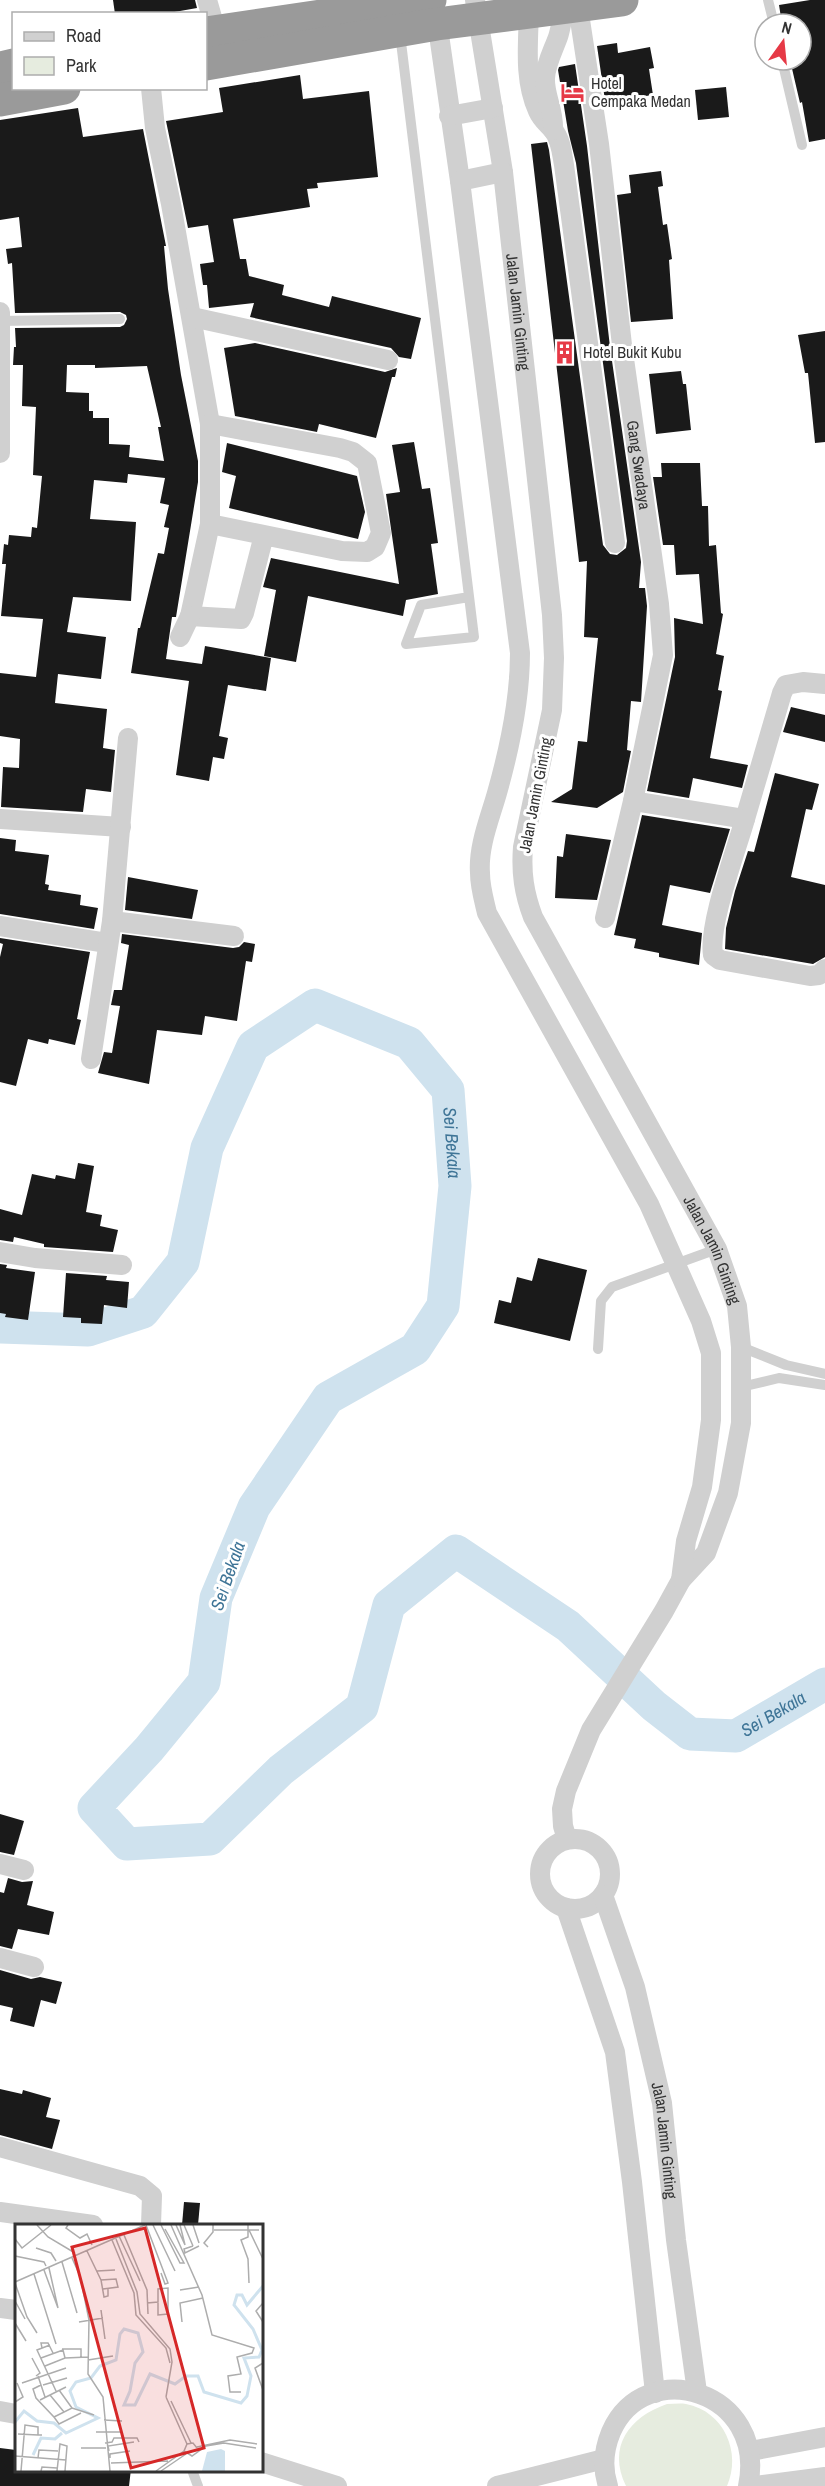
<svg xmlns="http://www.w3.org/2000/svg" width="825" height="2486" font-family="'Archivo Narrow',sans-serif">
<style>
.green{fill:#e6ecdf}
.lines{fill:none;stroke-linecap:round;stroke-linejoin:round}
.river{stroke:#cfe2ee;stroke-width:33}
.building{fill:#1a1a1a;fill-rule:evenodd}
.lane{stroke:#d0d0d0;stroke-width:10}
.street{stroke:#d0d0d0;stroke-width:20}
.highway{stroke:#9a9a9a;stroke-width:33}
.labels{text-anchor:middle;stroke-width:6;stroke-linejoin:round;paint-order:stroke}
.poi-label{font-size:16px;fill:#333;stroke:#fff;text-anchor:start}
.street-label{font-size:16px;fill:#333;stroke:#fff}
.water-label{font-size:18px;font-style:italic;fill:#3f7597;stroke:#fff}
.inset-river{fill:none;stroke:#cfe2ee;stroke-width:3}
.inset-road{fill:none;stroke:#adadad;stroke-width:1.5}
.view{fill:#d62828;fill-opacity:0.15;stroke:#d62828;stroke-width:3}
.inset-edge{fill:none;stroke:#333;stroke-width:3}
</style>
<rect width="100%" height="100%" fill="#fff"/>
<!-- green -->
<path class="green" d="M667,2404c6,0 13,-1 19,0 38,7 56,49 41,82h-101c-19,-39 3,-69 41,-82z"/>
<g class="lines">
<!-- river -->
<path class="river" id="s1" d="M0,1327l88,3 55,-18 40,-50 24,-114 46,-102 62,-41 94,38 39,47 7,96 -12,120 -28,43 -87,49 -74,109 -38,91 -12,84 -55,67 -55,59 33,36 83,-5 71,-69 81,-63 27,-102 67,-54 112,75 86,80 36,28 46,2 89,-52"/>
</g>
<!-- building -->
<g class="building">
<polygon points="113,0 195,0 197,8 163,14 115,14"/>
<polygon points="810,0 825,0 825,139 809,142 802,102 800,103 790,60 801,60 801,24 782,24 779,5"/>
<polygon points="617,43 618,53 650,47 654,68 649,69 653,95 625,99 625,105 606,107 597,46"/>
<polygon points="575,64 587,146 610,347 641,562 639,588 645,588 647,606 641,702 631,701 627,750 631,751 623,792 597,808 551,802 572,789 578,741 587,742 598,638 584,637 587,561 579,562 531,144 547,142 549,150 603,545 610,554 617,555 626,548 627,541 576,163 568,131 558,70 559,67"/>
<polygon points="300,75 303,99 369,91 378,177 317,183 318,188 307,189 310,207 233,219 240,259 246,259 249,276 284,285 282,295 329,307 332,296 421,318 411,359 399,357 391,348 250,317 254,303 209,308 207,285 203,285 200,264 214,262 208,225 188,228 166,121 223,112 219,88"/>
<polygon points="726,87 729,117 698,120 695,90"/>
<path d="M78,108l5,29 60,-8 23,117h-2l4,43 13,86 17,86v21l-22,135h-4l-6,42 36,5 3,-18 66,12 -5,33 -38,-6 -9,51 9,2 -4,21 -11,-2 -4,24 -33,-6 13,-94 -58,-8 7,-45h2l18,-75 6,1 5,-26 -5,-1 5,-22 -9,-2 5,-25 -37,-4 -1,9 -33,-3 -4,39 46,3 -5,79 -58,-4 -6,35 39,5 -5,42 -43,-5 -3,29 52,6 -4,39 12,2 -4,42 -25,-3 -3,23 -82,-5 2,-40 16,1 1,-29 -20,-3v-63l36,4 7,-58 -42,-3 5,-52h-4l2,-20 4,1 1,-10 22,2 1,-10 5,1 5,-52 -9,-1 3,-68 -14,-1 1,-41h-10l1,-18h2l-1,-19 105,-1 4,-2 3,-6 -1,-4 -6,-3 -105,1 -3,-50 -4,1 -2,-15 16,-2 -3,-30 -19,3v-100zM67,365h28v3l52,-2 14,61h-3l6,34 -35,-4 1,-12 -21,-1v-26h-16v-7h-4v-18l-23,-1z"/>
<polygon points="661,171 663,186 658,187 663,225 667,224 672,259 669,260 673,319 631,322 617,195 631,193 629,175"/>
<polygon points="825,331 825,442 815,443 808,373 805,373 798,335"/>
<polygon points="255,343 385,372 397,368 395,377 392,377 376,438 319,424 317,432 235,416 224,348"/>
<polygon points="681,371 683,384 686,384 691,430 656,434 649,374"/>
<polygon points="414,442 422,489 430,488 438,543 431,544 438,594 406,600 403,616 308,596 296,662 264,656 276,590 263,587 271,558 399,584 386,494 400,492 392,445"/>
<polygon points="227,443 357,476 365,512 358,539 229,508 236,476 222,472"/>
<polygon points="661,463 700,463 702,506 708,506 709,546 716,545 721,613 723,614 716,654 724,656 718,690 722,691 710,758 748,765 742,788 693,778 689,798 647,791 675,657 674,618 703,624 699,574 676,575 674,545 663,545 653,477 662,477"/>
<polygon points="791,707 825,715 825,742 783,732"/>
<polygon points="775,773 819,784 812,810 806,809 791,877 825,885 825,957 813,964 725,949 726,928 735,891 748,851 754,852"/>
<polygon points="642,815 730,829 710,893 670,885 662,925 702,933 699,965 659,957 659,953 634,948 636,939 614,935"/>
<polygon points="566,834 611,840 597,900 555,898 557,856 563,857"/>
<polygon points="0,838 16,840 15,851 49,855 45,884 49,885 48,890 81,895 80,905 98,908 94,929 0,914"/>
<polygon points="128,877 198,890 192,919 125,910"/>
<polygon points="122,934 233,948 239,947 244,942 255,944 252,962 246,961 237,1021 205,1016 202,1035 157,1030 149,1084 98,1073 104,1052 112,1053 120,1006 111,1005 114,990 122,990 129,945 121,943"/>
<polygon points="0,938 90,952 77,1019 81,1020 75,1045 49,1039 48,1044 28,1039 16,1086 0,1082 0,957 3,944 0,943"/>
<polygon points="78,1163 94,1166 86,1212 102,1215 100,1226 118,1230 113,1252 44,1247 44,1244 14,1237 13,1242 0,1240 0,1209 22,1215 32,1174 55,1179 56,1175 75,1179"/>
<polygon points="538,1258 587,1270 570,1341 494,1323 499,1300 511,1303 517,1277 532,1281"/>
<polygon points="0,1264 7,1265 6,1268 35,1272 28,1320 5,1317 6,1314 0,1313"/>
<polygon points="66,1273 107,1276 106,1280 129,1282 127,1308 104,1305 102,1324 81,1323 81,1318 63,1317"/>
<polygon points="0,1814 24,1821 14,1855 0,1852"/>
<polygon points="8,1878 22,1882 33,1881 27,1905 54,1912 49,1935 18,1929 12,1949 0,1946 0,1892 4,1893"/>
<polygon points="0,1970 31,1979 40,1977 62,1982 56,2004 41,2000 34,2027 10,2021 13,2008 0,2005"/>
<polygon points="0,2089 22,2094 23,2090 51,2098 46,2117 60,2120 52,2149 0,2135"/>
<polygon points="184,2202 200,2203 198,2225 182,2225"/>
<polygon points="0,2448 16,2450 16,2469 131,2469 129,2486 0,2486"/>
</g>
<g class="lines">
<!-- lane -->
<g class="lane">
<polyline points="768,0 774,24"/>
<polyline points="400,34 474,637 406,644 421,605 469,597"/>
<polyline points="782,60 802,145"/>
<polyline points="1,321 120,319"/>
<polyline points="741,1347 786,1365 825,1374"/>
<polyline points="598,1349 601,1301 612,1287 717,1249"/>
<polyline points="741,1387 779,1378 825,1385"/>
<polyline points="192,2470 198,2486"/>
</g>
<!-- street -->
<g class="street">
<polyline points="207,0 216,31"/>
<path id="s2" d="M475,0l28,172 49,443 2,43 -2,52 -29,137c-2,26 1,46 10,70l184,332 20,57 4,41v76l-13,70 -22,60 -25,27 -17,31 -73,119 -25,61 -4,18 1,17 4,13"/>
<path id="s3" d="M578,7l21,137 23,201 37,259 4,51 -30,146 -28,117"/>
<path d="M529,13c-1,32 -5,68 9,98 4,9 9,12 15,19 8,9 9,24 11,35l51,378"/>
<path d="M436,14l24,167 60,472c0,48 -10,94 -23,140 -7,25 -19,53 -17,80 0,14 4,27 7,40l162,291 52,117 10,32v67l-9,67 -16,54 -5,39"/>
<polyline points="151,88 155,128 171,204 210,424"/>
<polyline points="449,116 493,108"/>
<path d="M553,130c1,-21 -9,-35 -8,-52 1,-15 8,-27 13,-41 3,-9 4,-19 6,-28"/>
<polyline points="460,181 503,172"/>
<polyline points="0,312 0,453"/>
<polyline points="192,317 388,360"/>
<polyline points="210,524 342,551 367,552 375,547 381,533 367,463 353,452 340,448 210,424 210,524 190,616 241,619 244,613 264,535"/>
<polyline points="180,637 190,616"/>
<polyline points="633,801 745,819 782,693 786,685 803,682 825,684"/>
<polyline points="0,819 121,827"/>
<path d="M745,819c-9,32 -37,106 -32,136l7,5 90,16 9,-1 6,-6"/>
<polyline points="112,921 234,936"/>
<polyline points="0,926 107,943"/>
<polyline points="91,1059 112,921 128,738"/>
<polyline points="0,1252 35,1258 122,1265"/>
<circle cx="575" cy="1874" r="35"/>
<polyline points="0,1864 24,1870"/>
<path id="s4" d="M603,1895l32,92 27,116 14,137 21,152"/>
<polyline points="566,1908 615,2052 632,2182 655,2393"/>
<polyline points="0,1958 34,1967"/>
<polyline points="0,2147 140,2186 152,2196 151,2225"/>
<polyline points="0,2212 93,2225"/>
<polyline points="0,2308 16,2310"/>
<polyline points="0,2411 16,2414"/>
<polyline points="751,2451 825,2437"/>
<polyline points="261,2462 337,2486"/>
<polyline points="497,2486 604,2459"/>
<path d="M608,2486c-6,-18 -4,-37 3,-54 34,-78 157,-41 137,54"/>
<polyline points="755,2486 825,2477"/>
</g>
<!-- highway -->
<g class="highway">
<polyline points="206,33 430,0"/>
<polyline points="206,64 437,24 622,0"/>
<polyline points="0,68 14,65"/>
<polyline points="0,100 64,88"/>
</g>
</g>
<!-- icons -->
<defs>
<symbol id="hotel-bare" viewBox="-9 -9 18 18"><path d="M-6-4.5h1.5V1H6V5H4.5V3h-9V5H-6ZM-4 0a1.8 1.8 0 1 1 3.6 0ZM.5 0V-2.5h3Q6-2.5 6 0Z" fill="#e63946" stroke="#fff" stroke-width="2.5" paint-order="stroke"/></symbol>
<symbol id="building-bare" viewBox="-9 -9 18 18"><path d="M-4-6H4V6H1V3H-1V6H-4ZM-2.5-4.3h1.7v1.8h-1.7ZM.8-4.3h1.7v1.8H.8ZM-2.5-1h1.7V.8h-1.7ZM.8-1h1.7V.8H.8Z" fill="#e63946" stroke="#fff" stroke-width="2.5" paint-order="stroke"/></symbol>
</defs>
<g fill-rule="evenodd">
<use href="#hotel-bare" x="556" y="76" width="33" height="33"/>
<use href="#building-bare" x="548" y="336" width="33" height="33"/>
</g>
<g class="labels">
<!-- poi labels -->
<g class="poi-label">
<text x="591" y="89">Hotel<tspan x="591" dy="18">Cempaka Medan</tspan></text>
<text x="583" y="358">Hotel Bukit Kubu</text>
</g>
<!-- street labels -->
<g class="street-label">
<text dy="6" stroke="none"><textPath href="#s2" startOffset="315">Jalan Jamin Ginting</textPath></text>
<text dy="6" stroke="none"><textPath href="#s3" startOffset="462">Gang Swadaya</textPath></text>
<text transform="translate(535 795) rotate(-79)" y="6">Jalan Jamin Ginting</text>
<text dy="6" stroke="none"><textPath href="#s2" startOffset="1305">Jalan Jamin Ginting</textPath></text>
<text dy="6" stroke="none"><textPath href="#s4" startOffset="254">Jalan Jamin Ginting</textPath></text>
</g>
<!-- water labels -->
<g class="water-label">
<text dy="6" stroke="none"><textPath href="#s1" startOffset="728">Sei Bekala</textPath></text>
<text transform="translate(228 1576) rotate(-71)" y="6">Sei Bekala</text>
<text dy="6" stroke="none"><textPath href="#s1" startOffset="2438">Sei Bekala</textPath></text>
</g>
</g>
<!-- overview -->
<g transform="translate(15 2224)">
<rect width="248" height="248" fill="#fff"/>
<path d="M206,225l4,2v20h-23l5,-19z" fill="#cfe2ee"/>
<path class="inset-river" d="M0,198l9,-11 13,10 17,2 12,10 32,-15 -22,-11 -6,-16 6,-9 15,-4 9,-12 16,-6 4,-26 4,-5 14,4 5,19 -8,11 -5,28 -6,14h11l15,-31 25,10 11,-8h12l6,16 37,11 6,-7 4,-20 -7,-18 15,-1 3,-7 -9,-21 -19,-24 3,-10h5l5,10 16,-19M18,231l8,-17 14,1 7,-6"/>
<path class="inset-road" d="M22,1l11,12 27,16M53,1l-2,3 14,10 7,-4 5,11M131,1l22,58 -3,1 -4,-11M138,1l22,46M146,1l19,38h4l-19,-34M156,1l31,70 10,40 42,13 -2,5 -15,4 4,17 -13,2 2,16h11M161,1l9,20 -5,-20M169,1l9,21M178,1l6,18M233,1v12l-7,3 7,19 1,24M199,6h45M234,6l14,29M109,11l23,55 1,24M104,12l21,45M0,15l7,9 29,-23M101,15l21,53 3,22 30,35 2,13 -6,35M97,16l22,53 2,22 30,33 4,15M178,22l-9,3 1,4 14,-7M193,23l-4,-4 9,-11v-7M21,24l15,5 5,8M72,27l14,29M0,32l29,6 2,4M57,34l8,18 9,44 -1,54 15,23 7,74M47,38l15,51M29,46l14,38 -9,-40M82,47l18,-1M19,50l22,70M0,58l130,-57M0,59l12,34 10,16M88,65l15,-2 -2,-8 -15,1 3,17 4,-1v-8M165,66l19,-3M0,77l10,18M132,79l11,-1v-13l10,-1v26l-10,1v-13M248,79l-7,8 7,11M86,86l4,29M64,98l24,-4M167,98l-2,-19 23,-5M0,99l11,18M35,121l-13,5 19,41M27,124l-1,-5h7l5,10M47,125h19v8M17,134l8,15 -4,3M26,134l22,-8 2,8M73,136l25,-4M248,139l-8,5 8,22M30,142l20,-8 23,-1M23,152l7,21M7,159l44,-15M26,161l-8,4 3,9 18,19 18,-9 22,7M28,161l24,-7M44,166l13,18M35,171l14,17M151,173l21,47M25,176l26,-13M156,177l20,42M0,178l8,-5 -6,-14M39,193l5,7 22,-11M89,196l18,1M81,208h25M3,210l20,1M90,219l7,-1 2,-4h23l2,4M182,223l33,-7 27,4M66,224h25M94,227l-1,-5 26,-4M169,227l8,5 14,-10 18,-3 32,5M0,232l51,4M23,234l1,-8 19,1M95,234v-4l20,-3M96,239l57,-2M6,247l4,-46 13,2v8h4M26,247l1,-4 15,1M42,247l3,-27 7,2 -2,25M141,247l28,-20 3,-7 6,-1 4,5M146,247l25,-17"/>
<path class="view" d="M130,4l59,220 -73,20 -59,-221z"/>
<rect width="248" height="248" class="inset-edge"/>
</g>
<!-- legend -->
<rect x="12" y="12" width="195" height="78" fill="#ffffff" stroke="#adadad" stroke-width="1.5"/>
<rect x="24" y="32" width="30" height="9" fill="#d0d0d0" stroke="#adadad" stroke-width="1.5"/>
<text x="66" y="42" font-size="18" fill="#333333">Road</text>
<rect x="24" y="57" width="30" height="18" fill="#e6ecdf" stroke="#adadad" stroke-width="1.5"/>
<text x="66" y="72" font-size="18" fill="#333333">Park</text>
<!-- north arrow -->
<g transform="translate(783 42) rotate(15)"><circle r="28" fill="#ffffff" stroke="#adadad" stroke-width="1.5"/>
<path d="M0-4.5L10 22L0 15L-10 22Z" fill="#e63946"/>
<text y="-9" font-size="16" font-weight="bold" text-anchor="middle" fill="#333333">N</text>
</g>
</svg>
